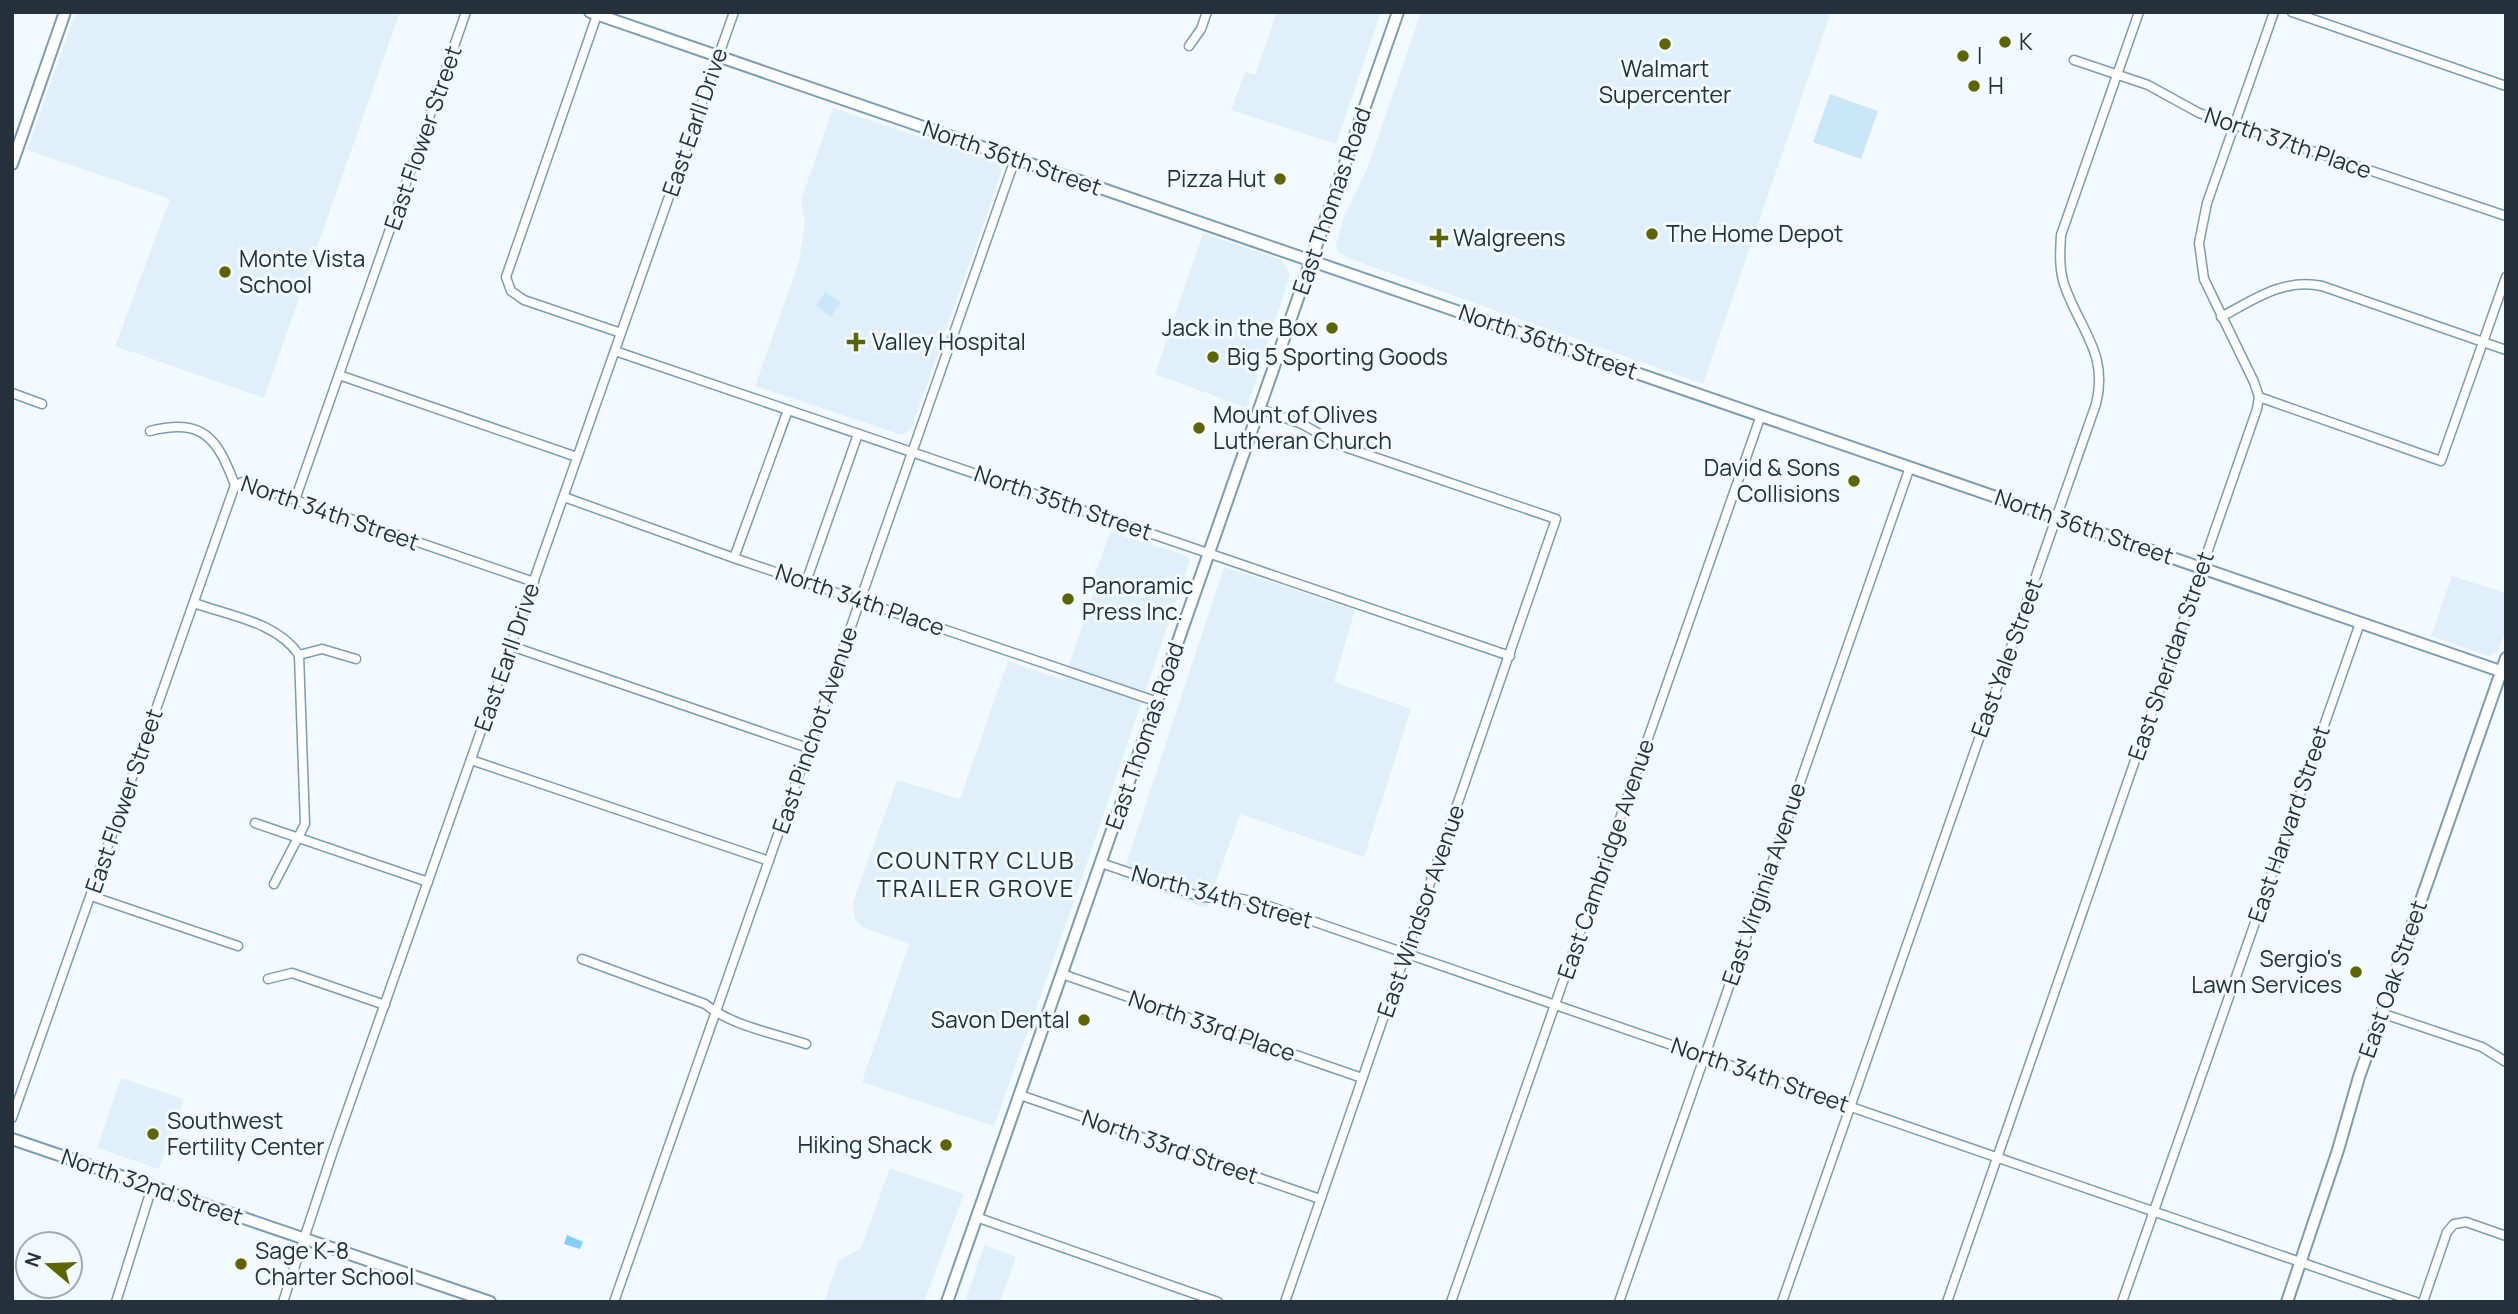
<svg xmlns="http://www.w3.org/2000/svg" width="2518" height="1314" font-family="Manrope,sans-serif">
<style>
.built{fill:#dff0fb}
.garden{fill:#cae6f9}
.water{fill:#82cdfc}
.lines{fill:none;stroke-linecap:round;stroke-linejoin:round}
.street-casing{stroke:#7b9cb1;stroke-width:11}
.secondary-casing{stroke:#7b9cb1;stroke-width:14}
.street{stroke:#fff;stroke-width:8}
.secondary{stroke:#fff;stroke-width:10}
.poi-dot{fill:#5d6402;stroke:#f3faff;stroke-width:2.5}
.labels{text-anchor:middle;stroke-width:6;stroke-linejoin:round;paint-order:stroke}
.poi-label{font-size:23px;fill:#24313a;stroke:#f3faff;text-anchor:start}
.street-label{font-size:23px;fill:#24313a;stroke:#f3faff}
.neighbourhood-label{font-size:24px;letter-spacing:2px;fill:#24313a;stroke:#f3faff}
</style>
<rect width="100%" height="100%" fill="#f3faff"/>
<!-- built -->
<g class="built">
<polygon points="76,12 400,12 264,398 115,346 170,199 27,150"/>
<polygon points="1277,12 1381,12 1336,144 1231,110 1245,72 1255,75"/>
<polygon points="1421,12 1831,12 1703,384 1348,258 1338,252 1336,244 1344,217 1367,169"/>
<polygon points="833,108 995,162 1001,167 1002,171 911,429 902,435 755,386 799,262 805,223 801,200"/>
<polygon points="1203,233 1278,259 1284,263 1289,272 1289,278 1247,408 1155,374"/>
<polygon points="1110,532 1185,555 1190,560 1072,907 994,1126 862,1082 909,944 862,927 855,920 853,902 897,780 960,799 1008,661 1064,680 1098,579 1094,577"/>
<polygon points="1224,567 1355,610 1334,682 1411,709 1364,857 1240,814 1207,908 1121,879"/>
<polygon points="2452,576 2506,593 2506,629 2498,651 2488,656 2431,636"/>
<polygon points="121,1078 184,1099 159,1169 97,1148"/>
<polygon points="890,1168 964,1194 924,1302 824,1302 838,1261 861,1248"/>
<polygon points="984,1245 1016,1257 1000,1302 965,1302"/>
</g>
<!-- garden -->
<g class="garden">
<polygon points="1830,94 1878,111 1861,159 1813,142"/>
<polygon points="825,292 841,302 831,317 816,306"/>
</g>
<!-- water -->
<polygon class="water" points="567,1235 583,1242 580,1249 564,1244"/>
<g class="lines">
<defs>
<g id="street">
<polyline points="2292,12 2506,86"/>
<polyline points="597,15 506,277 511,291 524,300 621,333"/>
<polyline points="1189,46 1201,29 1207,12"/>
<polyline points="2074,60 2148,85 2199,113 2506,216"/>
<path d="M2221,317c34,-18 62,-39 101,-31l184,64"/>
<polyline points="615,351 1510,656"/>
<polyline points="339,375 577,457"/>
<polyline points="12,393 42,404"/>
<polyline points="2259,397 2441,461 2506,277"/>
<polyline points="1260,409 1302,424 1339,445 1556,519 1285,1302"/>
<path d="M150,431c54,-13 67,7 85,54"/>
<polyline points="235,485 243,482 534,582"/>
<polyline points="564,497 734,558 1158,702"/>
<polyline points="295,500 466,12"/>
<polyline points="734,558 788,410"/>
<polyline points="806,582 858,434"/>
<path d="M194,603c36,13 83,19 105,52l6,169 -31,60"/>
<polyline points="511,646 808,748"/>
<polyline points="299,655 322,649 356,659"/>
<polyline points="471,760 769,861"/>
<polyline points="255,823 428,882"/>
<polyline points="1101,863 1201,897 1242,899 1260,903 2416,1302"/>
<polyline points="91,896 238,946"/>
<path d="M582,959l123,45c27,22 68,29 101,40"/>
<polyline points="1062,974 1362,1078"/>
<polyline points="268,979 292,973 385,1005"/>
<polyline points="2381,1013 2482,1047 2506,1062"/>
<polyline points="1020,1095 1320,1199"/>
<polyline points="12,1118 235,485"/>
<polyline points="976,1217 1218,1302"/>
<polyline points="116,1302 152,1187"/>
<polyline points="283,1302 333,1151 734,12"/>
<polyline points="614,1302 1015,159"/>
<polyline points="1451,1302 1761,415"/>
<polyline points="1619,1302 1910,467"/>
<path d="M1782,1302l314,-898c13,-51 -17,-75 -32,-120 -5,-16 -4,-32 -3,-49l78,-223"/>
<polyline points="1947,1302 2257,409 2259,397 2254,382 2204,279 2199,243 2207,203 2274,12"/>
<polyline points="2122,1302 2360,623"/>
<polyline points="2423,1302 2447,1232 2454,1224 2466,1222 2506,1236"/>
</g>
<g id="secondary">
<polyline points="590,12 2506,673"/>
<polyline points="12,164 65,12"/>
<polyline points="12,1139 490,1302"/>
<polyline points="947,1302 1398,12"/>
<polyline points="2287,1302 2338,1150 2359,1077 2506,658"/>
</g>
</defs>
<!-- street casing -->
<use href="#street" class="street-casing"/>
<!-- secondary casing -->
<use href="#secondary" class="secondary-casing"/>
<!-- street -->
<use href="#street" class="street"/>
<!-- secondary -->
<use href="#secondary" class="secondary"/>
</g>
<!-- markers -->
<g class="poi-dot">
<circle cx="2005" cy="42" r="7"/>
<circle cx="1665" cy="44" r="7"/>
<circle cx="1963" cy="56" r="7"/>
<circle cx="1974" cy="86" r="7"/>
<circle cx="1280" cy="179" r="7"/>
<circle cx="1652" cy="234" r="7"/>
<path d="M1435.5 227.5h7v7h7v7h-7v7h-7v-7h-7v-7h7z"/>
<circle cx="225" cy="272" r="7"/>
<circle cx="1332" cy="328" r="7"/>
<path d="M852.5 331.5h7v7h7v7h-7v7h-7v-7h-7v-7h7z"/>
<circle cx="1213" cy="357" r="7"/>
<circle cx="1199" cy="428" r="7"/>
<circle cx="1854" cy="481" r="7"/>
<circle cx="1068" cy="599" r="7"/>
<circle cx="2356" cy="972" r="7"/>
<circle cx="1084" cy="1020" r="7"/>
<circle cx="153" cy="1134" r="7"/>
<circle cx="946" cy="1145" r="7"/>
<circle cx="241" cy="1264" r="7"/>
</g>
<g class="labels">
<!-- poi labels -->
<g class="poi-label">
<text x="2019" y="50">K</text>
<text x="1977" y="64">I</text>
<text x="1665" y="77" text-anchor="middle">Walmart<tspan x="1665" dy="26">Supercenter</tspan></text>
<text x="1988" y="94">H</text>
<text x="1266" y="187" text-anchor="end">Pizza Hut</text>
<text x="1666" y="242">The Home Depot</text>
<text x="1453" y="246">Walgreens</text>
<text x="239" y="267">Monte Vista<tspan x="239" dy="26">School</tspan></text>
<text x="1318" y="336" text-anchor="end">Jack in the Box</text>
<text x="872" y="350">Valley Hospital</text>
<text x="1227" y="365">Big 5 Sporting Goods</text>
<text x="1213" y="423">Mount of Olives<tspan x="1213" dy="26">Lutheran Church</tspan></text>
<text x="1840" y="476" text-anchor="end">David &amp; Sons<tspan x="1840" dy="26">Collisions</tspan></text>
<text x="1082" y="594">Panoramic<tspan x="1082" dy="26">Press Inc.</tspan></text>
<text x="2342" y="967" text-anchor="end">Sergio's<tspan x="2342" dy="26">Lawn Services</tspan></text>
<text x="1070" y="1028" text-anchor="end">Savon Dental</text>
<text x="167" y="1129">Southwest<tspan x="167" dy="26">Fertility Center</tspan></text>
<text x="932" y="1153" text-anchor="end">Hiking Shack</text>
<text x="255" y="1259">Sage K-8<tspan x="255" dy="26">Charter School</tspan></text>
</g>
<!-- street labels -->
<g class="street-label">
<text transform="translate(695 122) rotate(-71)" y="8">East Earll Drive</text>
<text transform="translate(423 138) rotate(-71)" y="8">East Flower Street</text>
<text transform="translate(2288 143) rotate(19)" y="8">North 37th Place</text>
<text transform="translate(1012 158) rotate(19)" y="8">North 36th Street</text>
<text transform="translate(1332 201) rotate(-71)" y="8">East Thomas Road</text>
<text transform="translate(1548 342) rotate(19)" y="8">North 36th Street</text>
<text transform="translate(1063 503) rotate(19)" y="8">North 35th Street</text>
<text transform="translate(330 513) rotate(19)" y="8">North 34th Street</text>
<text transform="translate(2084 527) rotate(19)" y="8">North 36th Street</text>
<text transform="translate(860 600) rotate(19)" y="8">North 34th Place</text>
<text transform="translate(2171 656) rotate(-71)" y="8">East Sheridan Street</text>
<text transform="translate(507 657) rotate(-71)" y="8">East Earll Drive</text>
<text transform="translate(2007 658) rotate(-70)" y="8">East Yale Street</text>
<text transform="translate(815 730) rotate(-71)" y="8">East Pinchot Avenue</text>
<text transform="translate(1145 736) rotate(-71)" y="8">East Thomas Road</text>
<text transform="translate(124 801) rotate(-71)" y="8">East Flower Street</text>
<text transform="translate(2289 824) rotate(-71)" y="8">East Harvard Street</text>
<text transform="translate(1606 859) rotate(-71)" y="8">East Cambridge Avenue</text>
<text transform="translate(1764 884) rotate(-71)" y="8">East Virginia Avenue</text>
<text transform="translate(1222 897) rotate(15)" y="8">North 34th Street</text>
<text transform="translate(1421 911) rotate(-71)" y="8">East Windsor Avenue</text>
<text transform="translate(2393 979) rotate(-71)" y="8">East Oak Street</text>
<text transform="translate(1212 1026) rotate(19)" y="8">North 33rd Place</text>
<text transform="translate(1760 1075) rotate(19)" y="8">North 34th Street</text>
<text transform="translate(1170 1147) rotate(19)" y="8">North 33rd Street</text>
<text transform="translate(152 1187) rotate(19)" y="8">North 32nd Street</text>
</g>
<!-- neighbourhood labels -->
<g class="neighbourhood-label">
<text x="976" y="869">COUNTRY CLUB<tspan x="976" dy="28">TRAILER GROVE</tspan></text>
</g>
</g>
<!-- border -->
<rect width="2518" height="1314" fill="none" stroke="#24313a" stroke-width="28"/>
<!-- north arrow -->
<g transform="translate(49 1265) rotate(289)"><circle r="33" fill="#f3faff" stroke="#a0aab0" stroke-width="2"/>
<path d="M0-5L12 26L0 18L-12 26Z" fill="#5d6402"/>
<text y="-10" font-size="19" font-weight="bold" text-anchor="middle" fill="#24313a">N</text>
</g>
</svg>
